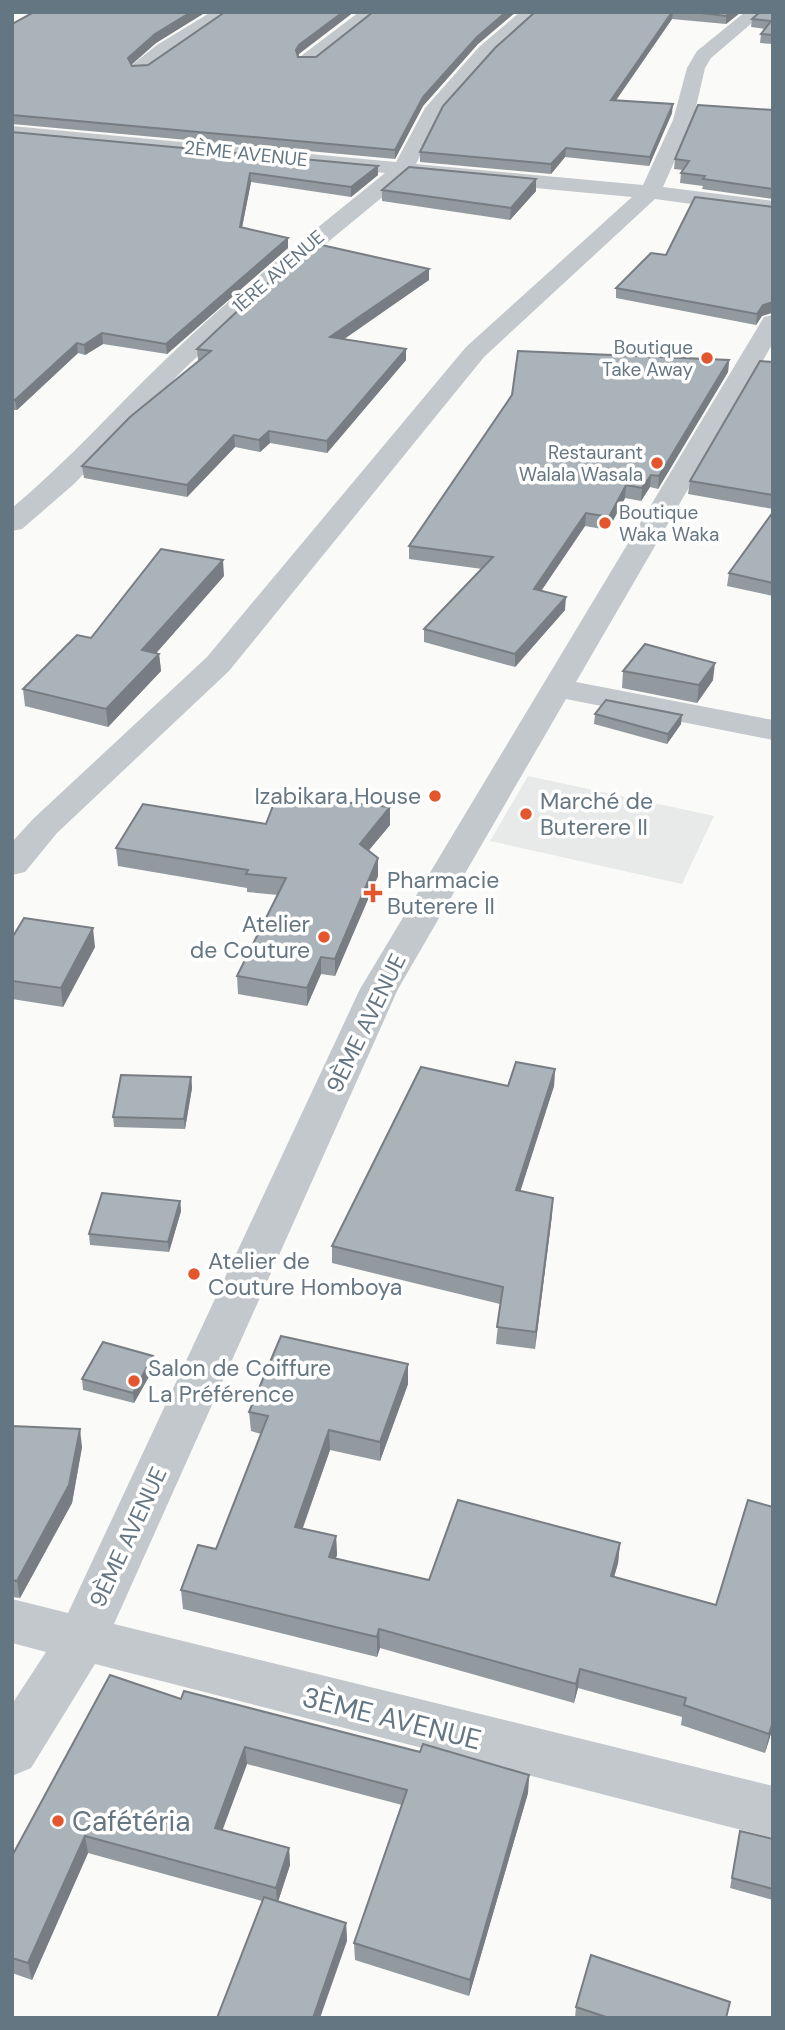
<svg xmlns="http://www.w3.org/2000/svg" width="785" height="2030" font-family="'DM Sans',sans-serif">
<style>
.built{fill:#e8e9e9}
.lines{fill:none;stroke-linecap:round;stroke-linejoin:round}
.minor{fill:#c3c8cc;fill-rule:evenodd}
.wall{fill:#929a9f}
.shaded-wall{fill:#777d82}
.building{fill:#aab3b9;stroke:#777d82;stroke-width:2}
.poi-dot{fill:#e4572e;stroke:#fff;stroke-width:2.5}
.labels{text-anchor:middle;stroke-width:7;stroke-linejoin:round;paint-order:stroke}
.far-street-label{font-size:19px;fill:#657683;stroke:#fff}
.far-poi-label{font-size:19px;fill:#657683;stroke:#fff;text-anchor:end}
.poi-label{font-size:23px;fill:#657683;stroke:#fff;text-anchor:start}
.street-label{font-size:23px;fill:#657683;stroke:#fff}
.near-street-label{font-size:28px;fill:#657683;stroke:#fff}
.near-poi-label{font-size:28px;fill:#657683;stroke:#fff;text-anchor:start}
</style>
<rect width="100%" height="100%" fill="#fafaf8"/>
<!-- built -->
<polygon class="built" points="528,776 714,816 682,884 490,841"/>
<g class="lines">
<!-- minor -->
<g class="minor">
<polygon points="211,12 233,12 147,72 133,72 131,68 133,64 157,45"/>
<polygon points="359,12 380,12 315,64 301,64 299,60 301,56"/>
<path d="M520,12h20l-47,43 -52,59 -25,50 227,21 30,-65 14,-52 10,-17 48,-39h20l-54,46 -6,10 -12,52 -30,67 110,14v14l-118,-16 -171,158 -255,314 -172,162 -32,39 -13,3v-33l21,-23 174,-162 259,-310 166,-150 -224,-21 -148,122 -77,72 -109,114 -52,45 -10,2v-23c55,-46 102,-99 153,-148 69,-67 145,-126 220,-187l-373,-35v-12l384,36 29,-54 54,-61z"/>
<polygon points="773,315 773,343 576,682 773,720 773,740 566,699 398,989 114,1624 773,1786 773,1838 95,1664 31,1768 12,1776 12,1704 46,1652 12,1643 12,1599 68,1613 360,989 761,322 764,317"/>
</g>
</g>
<!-- wall -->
<g class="wall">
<polygon points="34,12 206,12 156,43 131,64 132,66 299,54 298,56 316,57 477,45 423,106 395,159 12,124 12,24"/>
<polygon points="535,12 741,12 726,24 672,19 616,100 672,113 649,166 565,157 551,174 420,162 420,152"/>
<polygon points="773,12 773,44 760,43 761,34 765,29 751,27 752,19"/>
<polygon points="773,110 773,199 702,189 703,186 680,183 681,173 683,170 674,169 675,159"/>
<polygon points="12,132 378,166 378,175 351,197 251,182 242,228 288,238 288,248 167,354 103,344 85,355 78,353 17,410 12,410"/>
<polygon points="536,179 536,191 510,220 382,201 382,190"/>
<polygon points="773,207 773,313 762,316 756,325 616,298 616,288 666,255"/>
<polygon points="429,280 343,339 406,349 406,360 327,453 270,443 260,452 235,447 187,497 84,478 82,466 200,360 198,360 197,349"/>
<polygon points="729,360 728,372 658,489 650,487 641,501 625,498 608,530 585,526 541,591 565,610 515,667 424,642 424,629 482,569 409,559 409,546"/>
<polygon points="773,362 773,509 688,494 690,481"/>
<polygon points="773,512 773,596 727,586 729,573"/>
<polygon points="224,576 156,653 159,654 161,671 108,727 25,706 23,689 91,638"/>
<polygon points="623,671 713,680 697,703 622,688"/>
<polygon points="595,714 681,724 667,744 594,724"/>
<polygon points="266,824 390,825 368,851 378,858 378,876 335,976 321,974 307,1006 238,994 237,976 278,895 247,892 247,888 118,866 116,848"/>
<polygon points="12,938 95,947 63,1007 12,999"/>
<polygon points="555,1069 554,1086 520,1191 552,1215 535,1349 496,1344 500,1304 332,1263 332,1246 508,1086"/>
<polygon points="191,1077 192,1088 185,1129 114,1127 113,1117"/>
<polygon points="180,1201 181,1211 169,1252 90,1245 89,1234"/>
<polygon points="153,1356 155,1366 134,1403 83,1390 82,1379"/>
<polygon points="408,1364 408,1384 380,1461 330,1450 303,1528 336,1536 337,1555 335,1559 429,1580 620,1543 618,1563 614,1577 773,1727 765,1753 681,1725 682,1717 578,1688 574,1703 380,1648 377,1657 183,1609 181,1590 216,1549 261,1434 251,1431 249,1412"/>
<polygon points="12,1426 82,1447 72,1503 20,1598 12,1597"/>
<polygon points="181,1699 529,1775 528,1793 469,1996 355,1960 354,1943 402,1805 247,1764 222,1830 289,1848 290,1865 278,1901 346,1923 347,1941 262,1901 88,1853 32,1980 12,1973 12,1856"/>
<polygon points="740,1831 773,1839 773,1900 730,1888"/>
<polygon points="576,2007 726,2018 575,2018"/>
</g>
<!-- shaded-wall -->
<g class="shaded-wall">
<polygon points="191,12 206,12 156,43 129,67 128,58 155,34"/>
<polygon points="343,12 354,12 299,54 297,59 296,50 299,45"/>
<polygon points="506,12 516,12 477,45 423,106 395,159 395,150 423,97 477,37"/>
<polygon points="672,12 673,12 672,19 610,109 611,100"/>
<polygon points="731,12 741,12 726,24 726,16"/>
<polygon points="673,104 672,113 649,166 650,157"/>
<polygon points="566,148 565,157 551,174 551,164"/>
<polygon points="378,166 378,175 351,197 351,187"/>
<polygon points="250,173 251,182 240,237 240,227"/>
<polygon points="536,179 536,191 510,220 511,208"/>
<polygon points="288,238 288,248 167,354 166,344"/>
<polygon points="429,269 429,280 330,349 330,337"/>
<polygon points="773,302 772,312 762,316 756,325 757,314 763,305"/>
<polygon points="102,333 103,344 85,355 84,345"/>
<polygon points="77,343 78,353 17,410 15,400"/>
<polygon points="406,349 406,360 327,453 327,441"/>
<polygon points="729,360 728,372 658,489 659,476"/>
<polygon points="269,431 270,443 260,452 259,440"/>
<polygon points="234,435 235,447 187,497 187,485"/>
<polygon points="651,475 650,487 641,501 642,488"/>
<polygon points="626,485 625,498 608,530 609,517"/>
<polygon points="586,513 585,526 533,603 534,589"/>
<polygon points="223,560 224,576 144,667 142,650"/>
<polygon points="566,597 565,610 515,667 515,654"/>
<polygon points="159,654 161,671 108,727 106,709"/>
<polygon points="715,663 713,680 697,703 699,685"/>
<polygon points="682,715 681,724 667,744 668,734"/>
<polygon points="390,807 390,825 360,861 360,844"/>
<polygon points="378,858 378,876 335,976 335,959"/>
<polygon points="93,928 95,947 63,1007 61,988"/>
<polygon points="321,957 321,974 307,1006 307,988"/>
<polygon points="555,1069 554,1086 515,1208 516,1190"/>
<polygon points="191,1077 192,1088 185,1129 184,1119"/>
<polygon points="553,1198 552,1215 535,1349 536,1332"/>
<polygon points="180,1201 181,1211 169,1252 168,1242"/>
<polygon points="153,1356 155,1366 134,1403 133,1393"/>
<polygon points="408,1364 408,1384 380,1461 380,1442"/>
<polygon points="80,1429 82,1447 72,1503 20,1598 17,1581"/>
<polygon points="329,1430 330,1450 296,1546 295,1527"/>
<polygon points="336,1536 337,1555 329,1577 329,1557"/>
<polygon points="620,1543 618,1563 609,1595 611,1576"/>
<polygon points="379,1629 380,1648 377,1657 377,1637"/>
<polygon points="580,1669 578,1688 574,1703 576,1684"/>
<polygon points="773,1722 773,1727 765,1753 769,1734"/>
<polygon points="245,1747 247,1764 217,1845 215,1828"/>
<polygon points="529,1775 528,1793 469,1996 470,1980"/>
<polygon points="85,1836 88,1853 32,1980 28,1963"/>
<polygon points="289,1848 290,1865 277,1905 276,1888"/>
<polygon points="346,1923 347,1941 320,2018 313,2018"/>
</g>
<!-- building -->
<g class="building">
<polygon points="34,12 191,12 155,34 128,58 132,66 148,65 225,12 343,12 299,45 296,50 298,57 316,57 373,12 506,12 477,37 423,97 395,150 12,115 12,24"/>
<polygon points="535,12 672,12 611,100 673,104 650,157 566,148 551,164 420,152 443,106 495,48"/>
<polygon points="692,12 731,12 726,16"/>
<polygon points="760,12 773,12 773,35 761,34 771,21 752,19"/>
<polygon points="698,105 773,110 773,189 703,179 705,176 681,173 689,161 675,159"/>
<polygon points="12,132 378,166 351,187 250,173 240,227 288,238 166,344 102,333 84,345 77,343 15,400 12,399"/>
<polygon points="409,167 536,179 511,208 382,190"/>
<polygon points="695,197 773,207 773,302 763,305 757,314 616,288 651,253 666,255"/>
<polygon points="317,244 429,269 330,337 406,349 327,441 269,431 259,440 234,435 187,485 82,466 130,417 211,351 197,349 261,289"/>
<polygon points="518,351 729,360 659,476 651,475 642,488 626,485 609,517 586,513 534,589 566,597 515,654 424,629 493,557 409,546 512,395"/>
<polygon points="760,361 773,362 773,495 690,481"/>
<polygon points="773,512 773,583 729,573"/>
<polygon points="161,549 223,560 142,650 159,654 106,709 23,689 77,635 91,638"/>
<polygon points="645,644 715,663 699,685 623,671"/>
<polygon points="606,700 682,715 668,734 595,714"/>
<polygon points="277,795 390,807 360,844 378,858 335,959 321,957 307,988 237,976 286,878 246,874 248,870 116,848 143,804 266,824"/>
<polygon points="24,918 93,928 61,988 12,981 12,938"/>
<polygon points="516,1062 555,1069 516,1190 553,1198 536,1332 497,1327 503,1287 332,1246 421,1067 508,1086"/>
<polygon points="121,1075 191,1077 184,1119 113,1117"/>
<polygon points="102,1193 180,1201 168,1242 89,1234"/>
<polygon points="281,1336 408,1364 380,1442 329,1430 295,1527 336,1536 329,1557 429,1580 458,1500 620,1543 611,1576 716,1605 748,1500 773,1507 773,1722 769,1734 684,1705 686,1698 580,1669 576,1684 379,1629 377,1637 181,1590 198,1545 216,1549 268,1416 249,1412"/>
<polygon points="103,1342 153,1356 133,1393 82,1379"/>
<polygon points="12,1426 80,1429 69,1485 17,1581 12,1580"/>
<polygon points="110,1675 181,1699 184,1691 420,1752 423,1744 529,1775 470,1980 354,1943 407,1790 245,1747 215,1828 289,1848 276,1888 85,1836 28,1963 12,1958 12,1856"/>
<polygon points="740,1831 773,1839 773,1889 732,1878"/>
<polygon points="264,1897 346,1923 313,2018 217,2018"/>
<polygon points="591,1955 730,2002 726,2018 609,2018 576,2007"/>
</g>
<!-- markers -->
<g class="poi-dot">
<circle cx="707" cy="358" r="7"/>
<circle cx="657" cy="463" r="7"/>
<circle cx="605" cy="523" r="7"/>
<circle cx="435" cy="796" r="7"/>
<circle cx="526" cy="814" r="7"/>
<path d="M369.5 882.5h7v7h7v7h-7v7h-7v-7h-7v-7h7z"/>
<circle cx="324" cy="937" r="7"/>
<circle cx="194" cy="1274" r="7"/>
<circle cx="134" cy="1381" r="7"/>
<circle cx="58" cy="1821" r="7"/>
</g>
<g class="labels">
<!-- far-street labels -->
<g class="far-street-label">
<text transform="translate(246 153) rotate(6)" y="7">2ÈME AVENUE</text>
<text transform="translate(278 271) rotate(-41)" y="7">1ÈRE AVENUE</text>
</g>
<!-- far-poi labels -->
<g class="far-poi-label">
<text x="693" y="354">Boutique<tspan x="693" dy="22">Take Away</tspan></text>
<text x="643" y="459">Restaurant<tspan x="643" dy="22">Walala Wasala</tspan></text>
<text x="619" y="519" text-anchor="start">Boutique<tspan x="619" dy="22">Waka Waka</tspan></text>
</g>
<!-- poi labels -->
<g class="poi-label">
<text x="421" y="804" text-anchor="end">Izabikara House</text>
<text x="540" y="809">Marché de<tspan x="540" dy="26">Buterere II</tspan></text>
<text x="387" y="888">Pharmacie<tspan x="387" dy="26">Buterere II</tspan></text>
<text x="310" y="932" text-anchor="end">Atelier<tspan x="310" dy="26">de Couture</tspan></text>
<text x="208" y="1269">Atelier de<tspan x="208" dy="26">Couture Homboya</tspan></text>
<text x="148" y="1376">Salon de Coiffure<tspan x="148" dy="26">La Préférence</tspan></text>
</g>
<!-- street labels -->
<g class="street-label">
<text transform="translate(366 1023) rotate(-64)" y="8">9ÈME AVENUE</text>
<text transform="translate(128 1537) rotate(-65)" y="8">9ÈME AVENUE</text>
</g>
<!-- near-street labels -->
<g class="near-street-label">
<text transform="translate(392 1718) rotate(14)" y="10">3ÈME AVENUE</text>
</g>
<!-- near-poi labels -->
<g class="near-poi-label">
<text x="72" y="1831">Cafétéria</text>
</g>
</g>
<!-- border -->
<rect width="785" height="2030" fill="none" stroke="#657683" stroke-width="28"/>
</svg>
